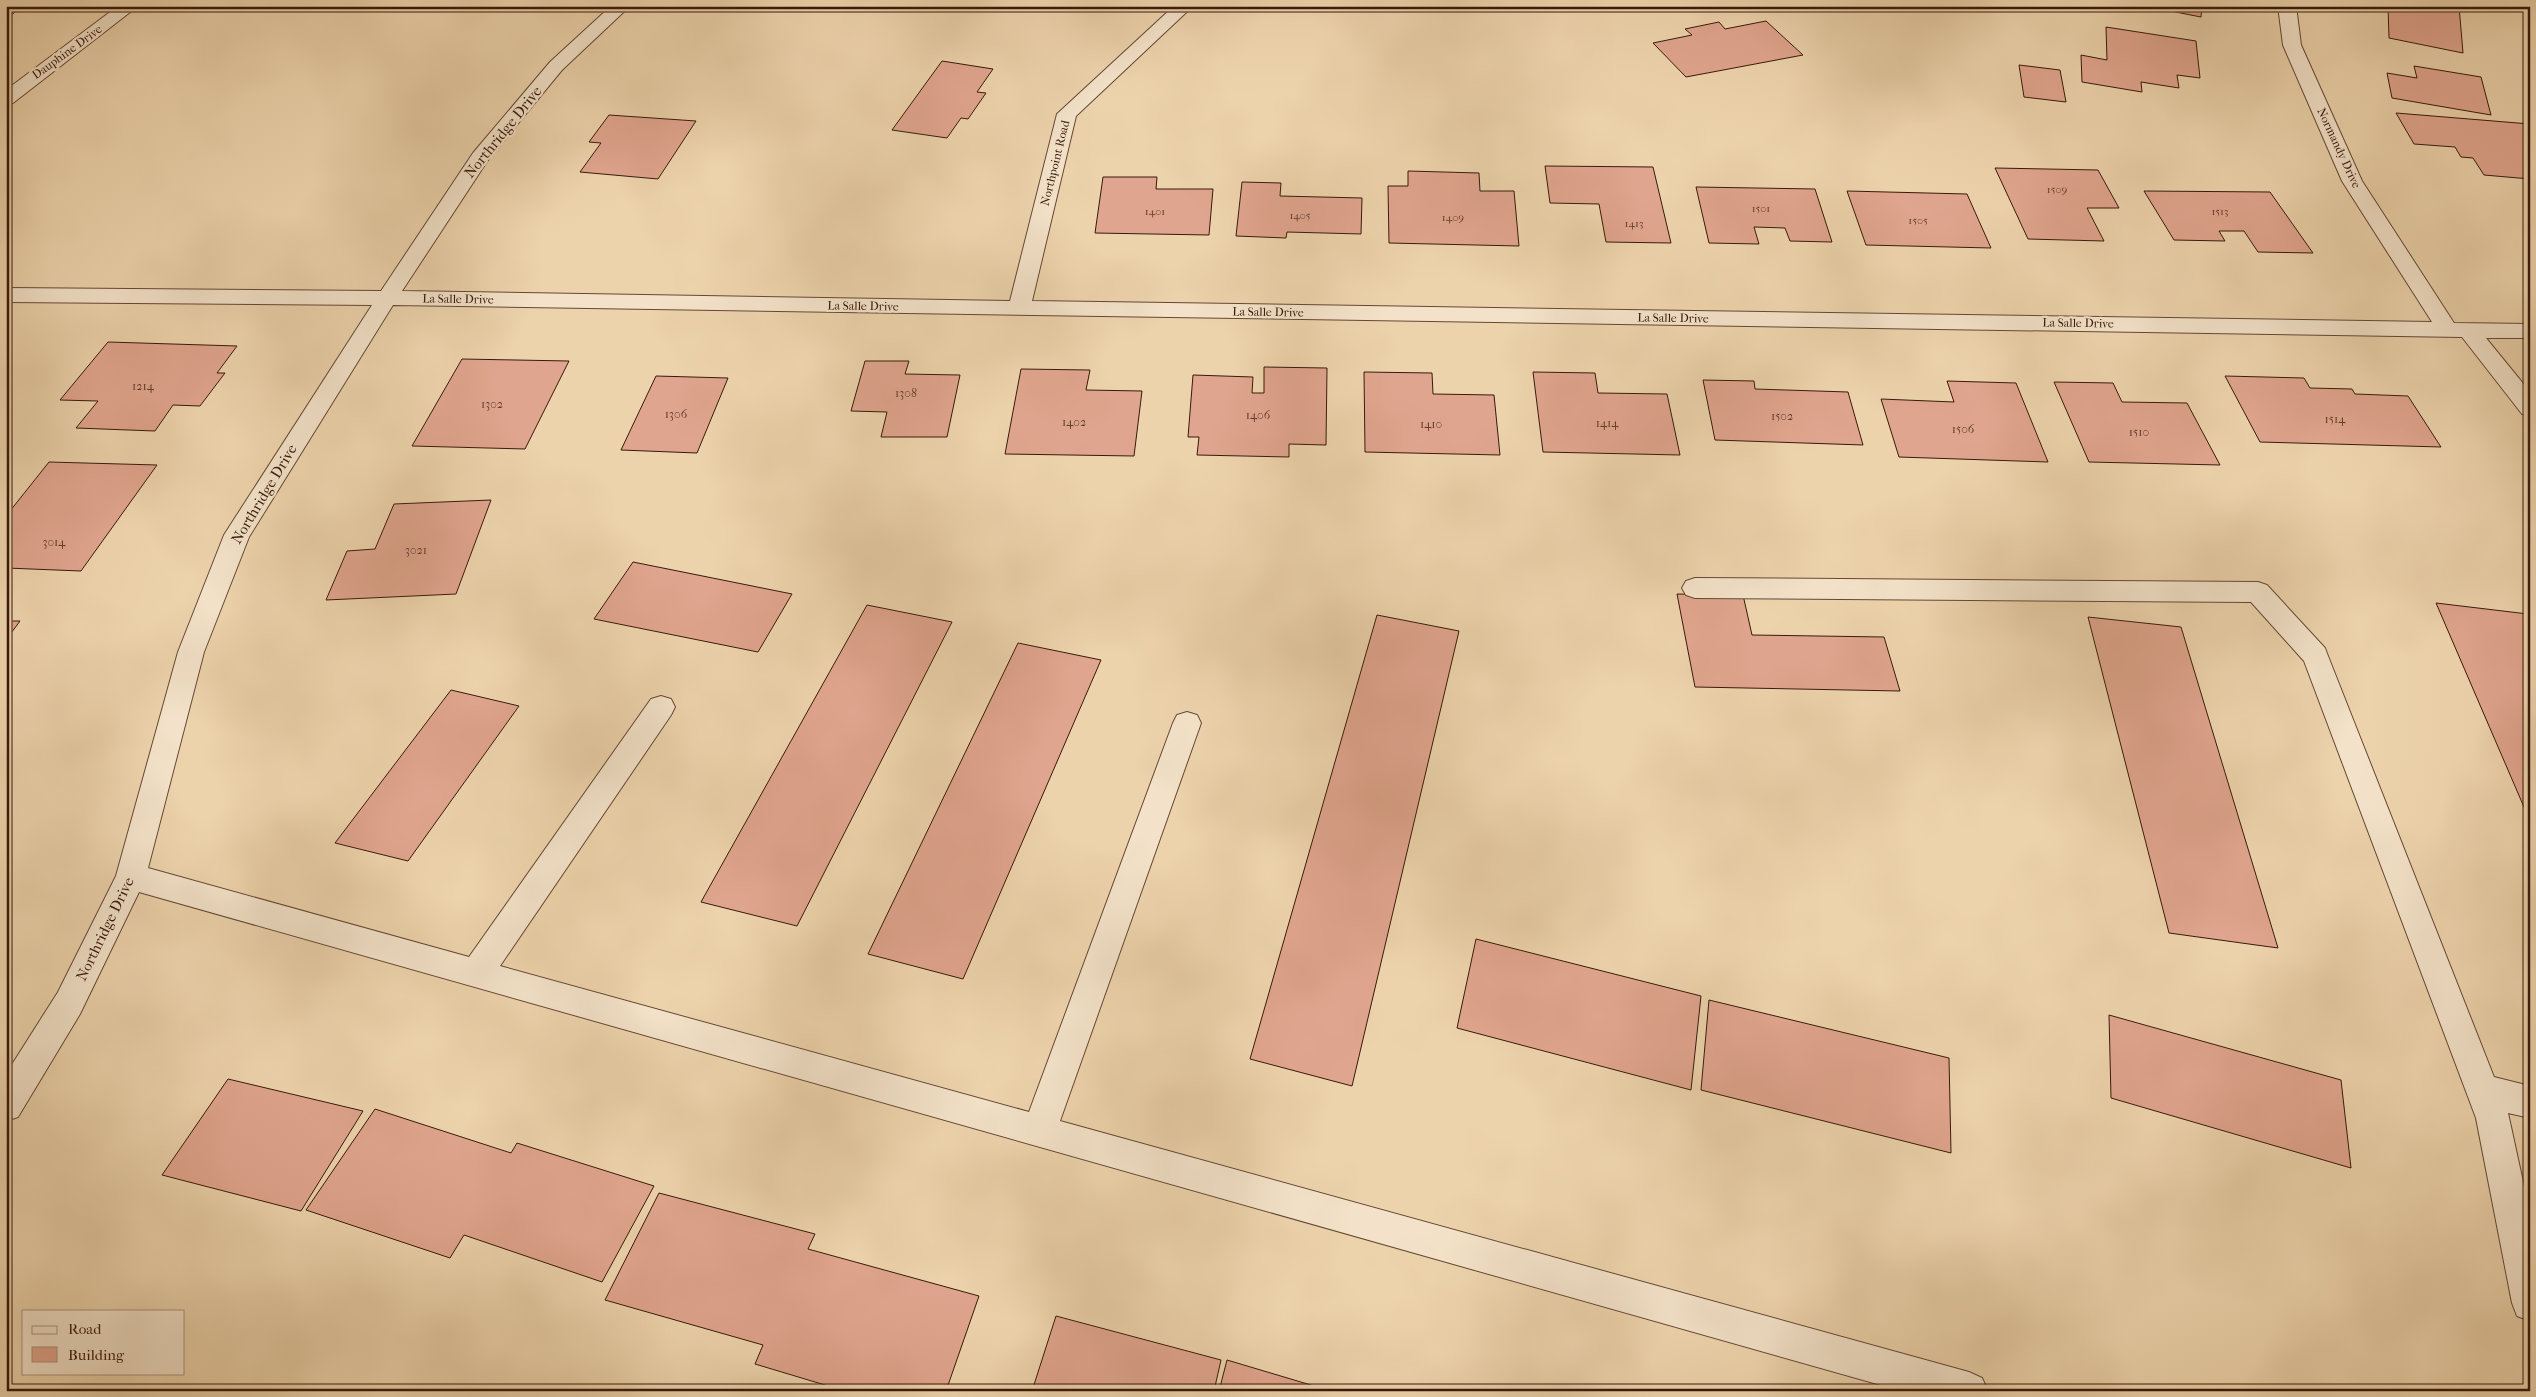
<svg xmlns="http://www.w3.org/2000/svg" width="2536" height="1397" font-family="'IM FELL French Canon',serif">
<style>
.building{fill:#e0a58e;stroke:#38190b}
.lines{fill:none;stroke-linecap:round;stroke-linejoin:round}
.minor-casing{stroke:#654833;stroke-width:2}
.minor{fill:#f3e2c9;fill-rule:evenodd}
.labels{text-anchor:middle;stroke-width:4.5;stroke-linejoin:round;paint-order:stroke}
.far-number-label{font-size:11px;fill:#623c2c}
.far-street-label{font-size:12px;fill:#38190b;stroke:#f3e2c9}
.number-label{font-size:12px;fill:#623c2c}
.street-label{font-size:15px;fill:#38190b;stroke:#f3e2c9}
</style>
<rect width="100%" height="100%" fill="#edd3ac"/>
<filter id="stains"><feTurbulence type="fractalNoise" baseFrequency=".004" numOctaves="4"/><feColorMatrix values="0 0 0 0 .2 0 0 0 0 .09 0 0 0 0 .02 0 0 0 .5 -.17"/></filter>
<radialGradient id="worn" r=".72"><stop offset=".6" stop-color="#630" stop-opacity="0"/><stop offset="1" stop-color="#630" stop-opacity=".3"/></radialGradient>
<!-- building -->
<g class="building">
<polygon points="6,6 23,6 6,19"/>
<polygon points="2145,6 2202,6 2201,17"/>
<polygon points="2388,6 2459,6 2463,53 2389,38"/>
<polygon points="1766,21 1803,55 1686,77 1653,43 1692,35 1685,29 1719,22 1725,29"/>
<polygon points="2106,27 2196,41 2200,78 2177,75 2179,88 2141,82 2142,92 2082,82 2081,55 2107,60"/>
<polygon points="942,61 993,69 977,92 986,93 968,119 961,118 947,138 892,130"/>
<polygon points="2019,65 2060,70 2066,102 2024,97"/>
<polygon points="2414,66 2481,77 2491,115 2392,98 2387,73 2417,78"/>
<polygon points="2396,113 2530,124 2530,179 2484,175 2473,158 2461,157 2455,147 2414,144"/>
<polygon points="609,115 696,121 658,179 580,172 601,143 589,142"/>
<polygon points="1545,166 1653,167 1671,243 1606,242 1599,204 1550,203"/>
<polygon points="1995,168 2098,170 2119,208 2087,208 2104,241 2028,239"/>
<polygon points="1408,171 1479,173 1480,191 1514,191 1519,246 1389,243 1388,186 1408,186"/>
<polygon points="1103,177 1157,177 1156,189 1213,189 1209,235 1095,233"/>
<polygon points="1242,182 1281,183 1280,196 1362,198 1361,234 1287,232 1286,238 1236,236"/>
<polygon points="1696,187 1815,189 1832,242 1790,241 1785,228 1754,227 1759,244 1709,243"/>
<polygon points="1847,191 1967,194 1991,248 1866,245"/>
<polygon points="2144,191 2270,192 2313,253 2258,252 2244,231 2219,231 2225,241 2174,240"/>
<polygon points="108,342 237,346 217,373 225,373 200,406 173,405 155,431 76,428 98,401 60,400"/>
<polygon points="462,359 569,361 525,449 412,446"/>
<polygon points="865,361 909,361 905,374 960,375 947,437 881,437 887,412 851,411"/>
<polygon points="1264,367 1327,368 1326,445 1289,444 1289,457 1197,455 1199,437 1188,437 1193,375 1253,377 1252,393 1264,393"/>
<polygon points="1021,369 1090,370 1086,390 1142,391 1134,456 1005,454"/>
<polygon points="1364,372 1432,373 1433,394 1494,395 1500,455 1365,452"/>
<polygon points="1533,372 1595,373 1598,393 1667,394 1680,455 1543,452"/>
<polygon points="656,376 728,378 697,453 621,450"/>
<polygon points="2225,376 2304,378 2310,388 2352,389 2355,394 2408,396 2441,447 2260,442"/>
<polygon points="1703,380 1754,381 1755,389 1848,392 1863,445 1715,440"/>
<polygon points="1947,381 2016,383 2048,462 1899,457 1881,399 1954,402"/>
<polygon points="2054,382 2113,383 2122,402 2187,403 2220,465 2089,462"/>
<polygon points="49,462 157,465 81,571 6,568 6,516"/>
<polygon points="491,500 456,594 326,600 347,551 375,549 394,504"/>
<polygon points="633,562 792,594 758,652 594,619"/>
<polygon points="1677,594 1743,595 1752,635 1884,637 1900,691 1695,687"/>
<polygon points="2436,603 2528,614 2530,617 2530,821"/>
<polygon points="867,605 952,622 797,926 701,902"/>
<polygon points="1377,615 1459,631 1352,1086 1250,1059"/>
<polygon points="2088,617 2181,627 2278,948 2169,933"/>
<polygon points="6,621 20,621 6,640"/>
<polygon points="1018,643 1101,660 963,979 868,954"/>
<polygon points="451,690 519,706 408,861 335,843"/>
<polygon points="1476,939 1701,996 1691,1090 1457,1028"/>
<polygon points="1709,1000 1949,1058 1951,1153 1701,1090"/>
<polygon points="2109,1015 2341,1080 2351,1168 2111,1098"/>
<polygon points="228,1079 363,1111 301,1211 162,1175"/>
<polygon points="375,1109 511,1153 517,1143 654,1186 602,1282 464,1235 450,1258 306,1210"/>
<polygon points="659,1193 815,1234 808,1249 979,1296 946,1391 845,1391 755,1364 763,1345 605,1300"/>
<polygon points="1056,1316 1221,1360 1214,1391 1032,1391"/>
<polygon points="1227,1360 1331,1391 1219,1391"/>
</g>
<g class="lines">
<defs>
<g id="minor">
<polygon points="118,6 138,6 13,103 6,105 6,90"/>
<polygon points="611,6 630,6 562,70 488,160 402,291 1010,301 1057,114 1174,6 1193,6 1076,116 1032,301 2432,322 2342,181 2283,45 2278,6 2296,6 2301,45 2362,181 2454,323 2530,324 2530,338 2486,338 2530,392 2530,416 2522,414 2462,337 393,305 249,537 204,652 148,868 469,957 651,699 661,696 671,699 675,707 671,715 500,966 1029,1112 1173,723 1177,715 1187,712 1197,715 1201,723 1060,1121 1969,1372 1982,1378 1988,1391 1902,1391 139,892 80,1014 18,1117 6,1121 6,1074 58,992 116,876 178,652 224,535 372,305 6,302 6,288 381,291 473,153 550,62"/>
<polygon points="1695,578 2258,582 2267,585 2325,648 2328,656 2494,1077 2530,1086 2530,1118 2508,1113 2530,1214 2530,1321 2517,1316 2512,1303 2476,1118 2304,661 2251,602 1695,598 1686,595 1682,588 1686,581"/>
</g>
</defs>
<!-- minor casing -->
<use href="#minor" class="minor-casing"/>
<!-- minor -->
<use href="#minor" class="minor"/>
</g>
<g class="labels">
<!-- far-number labels -->
<g class="far-number-label">
<text x="2057" y="193">1509</text>
<text x="1761" y="212">1501</text>
<text x="1155" y="215">1401</text>
<text x="2220" y="215">1513</text>
<text x="1300" y="219">1405</text>
<text x="1453" y="221">1409</text>
<text x="1918" y="224">1505</text>
<text x="1634" y="227">1413</text>
</g>
<!-- far-street labels -->
<g class="far-street-label">
<text transform="translate(67 52) rotate(-36)" y="4">Dauphine Drive</text>
<text transform="translate(2339 148) rotate(65)" y="4">Normandy Drive</text>
<text transform="translate(1055 163) rotate(-76)" y="4">Northpoint Road</text>
<text transform="translate(458 299) rotate(1)" y="4">La Salle Drive</text>
<text transform="translate(863 306) rotate(1)" y="4">La Salle Drive</text>
<text transform="translate(1268 312) rotate(1)" y="4">La Salle Drive</text>
<text transform="translate(1673 318) rotate(1)" y="4">La Salle Drive</text>
<text transform="translate(2078 323) rotate(1)" y="4">La Salle Drive</text>
</g>
<!-- number labels -->
<g class="number-label">
<text x="143" y="390">1214</text>
<text x="906" y="397">1308</text>
<text x="492" y="408">1302</text>
<text x="676" y="418">1306</text>
<text x="1258" y="419">1406</text>
<text x="1782" y="420">1502</text>
<text x="2335" y="423">1514</text>
<text x="1074" y="426">1402</text>
<text x="1607" y="427">1414</text>
<text x="1431" y="428">1410</text>
<text x="1963" y="433">1506</text>
<text x="2139" y="436">1510</text>
<text x="54" y="546">3014</text>
<text x="416" y="554">3021</text>
</g>
<!-- street labels -->
<g class="street-label">
<text transform="translate(503 132) rotate(-51)" y="5">Northridge Drive</text>
<text transform="translate(264 494) rotate(-59)" y="5">Northridge Drive</text>
<text transform="translate(105 929) rotate(-64)" y="5">Northridge Drive</text>
</g>
</g>
<!-- margin -->
<rect width="2536" height="1397" fill="none" stroke="#edd3ac" stroke-width="25"/>
<rect x="8" y="8" width="2521" height="1382" fill="none" stroke="#38190b" stroke-width="2.5"/>
<rect x="12" y="12" width="2511" height="1372" fill="none" stroke="#38190b"/>
<!-- legend -->
<rect x="22" y="1310" width="162" height="65" fill="#f3e2c9" stroke="#a8927d"/>
<rect x="32" y="1326" width="25" height="8" fill="#f3e2c9" stroke="#a8927d"/>
<text x="68" y="1334" font-size="15" fill="#38190b">Road</text>
<rect x="32" y="1347" width="25" height="15" fill="#e0a58e" stroke="#a8927d"/>
<text x="68" y="1360" font-size="15" fill="#38190b">Building</text>
<rect width="100%" height="100%" filter="url(#stains)"/>
<rect width="100%" height="100%" fill="url(#worn)"/>
</svg>
